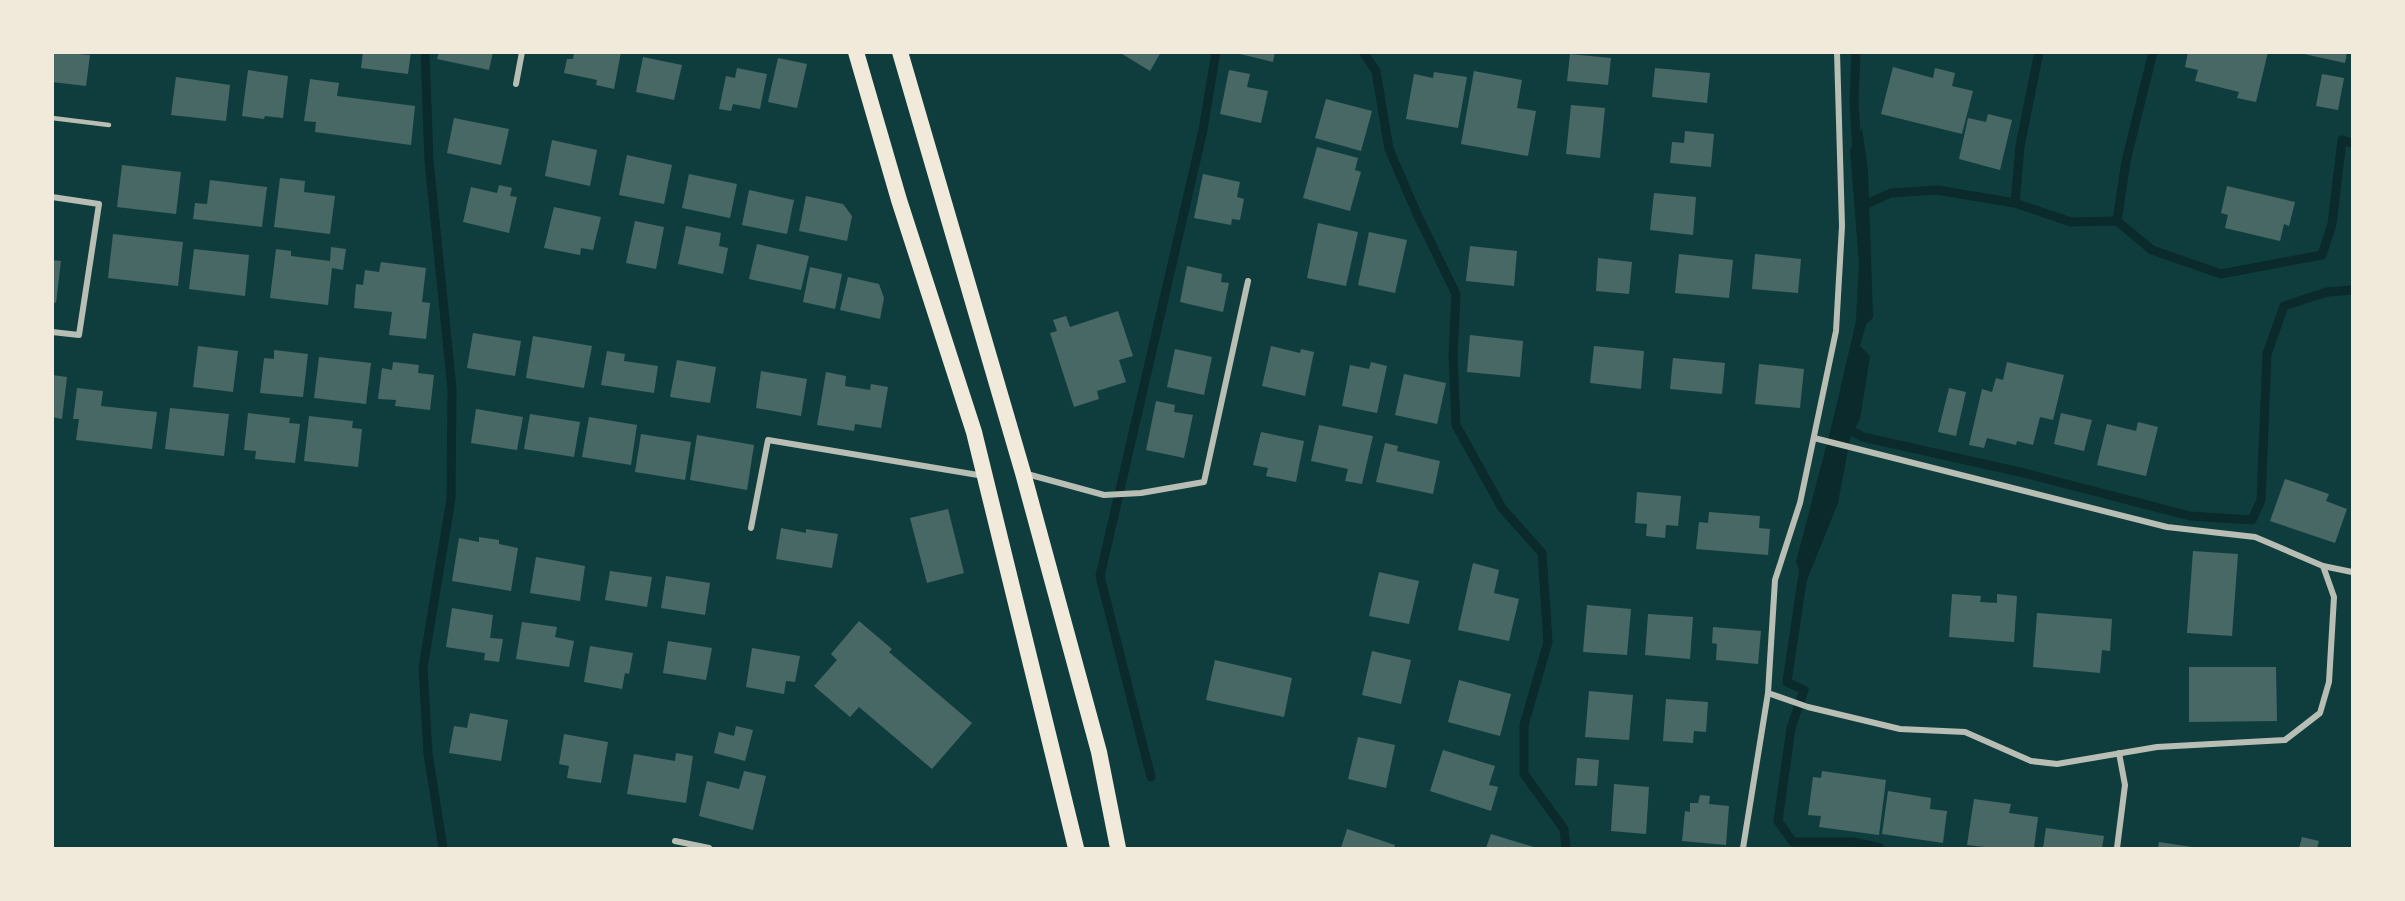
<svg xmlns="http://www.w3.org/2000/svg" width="2405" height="901" font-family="Jost,sans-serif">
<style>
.water{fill:#0a2a2b}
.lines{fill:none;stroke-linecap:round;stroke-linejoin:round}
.stream{stroke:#0a2a2b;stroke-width:9}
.building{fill:#486865}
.service{stroke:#b8beb3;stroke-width:4.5}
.minor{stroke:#b8beb3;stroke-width:6}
.trunk{stroke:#f1e9da;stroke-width:16}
</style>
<rect width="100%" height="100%" fill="#0f3d3e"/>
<!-- water -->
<polygon class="water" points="1862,128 1868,170 1873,318 1866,324 1860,346 1870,356 1860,419 1850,439 1838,503 1805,585 1796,562 1833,420 1856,321 1859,264 1850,150"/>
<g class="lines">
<!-- stream -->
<g class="stream">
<polyline points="425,52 429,161 452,389 451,499 423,668 428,754 443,848"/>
<polyline points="1363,52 1376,71 1389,149 1417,214 1456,294 1453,355 1456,425 1502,508 1542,553 1548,642 1524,725 1524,774 1564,829 1566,848"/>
<polyline points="1856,52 1854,102 1857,151"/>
<polyline points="2015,203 2020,146 2039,52"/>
<polyline points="1866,204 1891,193 1937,190 2015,203 2071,222 2117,221 2152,250 2221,274 2322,255 2332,224 2342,140 2352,143"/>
<polyline points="2117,221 2126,161 2153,52"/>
<polyline points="1844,427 1863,437 2024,473 2190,516 2252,520 2261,500 2267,354 2284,306 2327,292 2352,290"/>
<polyline points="1804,568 1787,682 1804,690 1791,728 1778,821 1793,842 1854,842 1880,848"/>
<polyline points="1151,777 1100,576 1203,130 1216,52"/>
</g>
</g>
<!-- building -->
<g class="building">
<polygon points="52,52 90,55 86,86 52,82"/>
<polygon points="363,52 411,52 408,74 361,68"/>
<polygon points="439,52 493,52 489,70 437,59"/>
<polygon points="574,52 621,52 614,89 596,85 597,80 564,73 567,59 573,59"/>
<polygon points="1119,52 1161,52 1150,71"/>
<polygon points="1232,52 1275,52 1273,62"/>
<polygon points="2188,52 2268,52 2256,102 2237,98 2239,92 2195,81 2198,70 2185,67"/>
<polygon points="2295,52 2347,52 2345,63"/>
<polygon points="1570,54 1611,58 1608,85 1567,81"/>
<polygon points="643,57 682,65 674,100 636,92"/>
<polygon points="778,58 807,64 797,108 768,102"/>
<polygon points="1893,67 1933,78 1935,68 1955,73 1952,86 1973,91 1962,134 1881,114"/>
<polygon points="737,68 767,74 760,109 733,104 731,111 719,109 726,76 735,78"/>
<polygon points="1655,68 1710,73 1707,103 1652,97"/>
<polygon points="248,70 288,76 283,118 265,116 264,119 242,116"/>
<polygon points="1229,70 1250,74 1247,87 1268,91 1261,123 1220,114"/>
<polygon points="1474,71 1522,80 1517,108 1536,111 1528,156 1461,144"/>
<polygon points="1434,72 1467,77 1458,128 1406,119 1414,74 1433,78"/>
<polygon points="2322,74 2344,78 2338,110 2316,106"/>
<polygon points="176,77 230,85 226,121 171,115"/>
<polygon points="310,79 339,83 337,96 415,106 411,145 315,132 316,122 304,121"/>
<polygon points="1326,99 1372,111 1361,151 1315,138"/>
<polygon points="1571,105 1605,108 1600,158 1566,154"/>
<polygon points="1988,114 2012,120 2000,170 1959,159 1968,118 1986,122"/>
<polygon points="454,118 509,129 501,165 447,153"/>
<polygon points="1685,131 1714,134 1711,167 1670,163 1672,142 1684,143"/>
<polygon points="552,140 597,150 590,186 545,176"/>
<polygon points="1317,147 1358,158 1355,170 1361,172 1350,211 1303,198"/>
<polygon points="627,155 672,165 664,204 619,195"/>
<polygon points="122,165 181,172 176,214 117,207"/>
<polygon points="689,174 737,184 730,218 682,208"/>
<polygon points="1203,174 1240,182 1237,197 1244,199 1240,220 1232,219 1231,225 1194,218"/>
<polygon points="280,178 305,181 304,192 335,196 330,234 274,227"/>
<polygon points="210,180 267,187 262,227 193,219 195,203 207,204"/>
<polygon points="499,185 512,188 510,196 517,197 509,233 463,222 471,187 497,193"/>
<polygon points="2227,186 2295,202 2289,226 2284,224 2280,241 2225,228 2228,215 2221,213"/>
<polygon points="749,190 794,200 787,234 742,225"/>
<polygon points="1654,193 1696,197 1693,235 1650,230"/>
<polygon points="806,196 843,204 852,216 847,241 799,231"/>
<polygon points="554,207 601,217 593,250 581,248 580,255 544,248"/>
<polygon points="635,221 664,227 656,269 626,263"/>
<polygon points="1318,223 1358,232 1346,286 1307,278"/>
<polygon points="686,226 721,233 719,246 728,248 723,274 678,264"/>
<polygon points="1369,232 1407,240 1395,293 1358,285"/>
<polygon points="113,234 183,242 178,286 108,278"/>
<polygon points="757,244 809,256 801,290 749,279"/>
<polygon points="1470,246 1517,251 1514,286 1466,281"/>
<polygon points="331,247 346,249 343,270 332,268 328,305 270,298 276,249 291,251 291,256 330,261"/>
<polygon points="194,249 249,255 245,296 189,289"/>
<polygon points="1679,254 1733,260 1729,298 1675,293"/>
<polygon points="1755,254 1801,259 1798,293 1752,289"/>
<polygon points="1598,258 1632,262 1629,294 1596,291"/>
<polygon points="52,260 61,261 56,303 52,302"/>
<polygon points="381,262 426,268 422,302 430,303 426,339 389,335 392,312 354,308 356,284 363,285 365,270 379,272"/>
<polygon points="1187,266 1222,274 1221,282 1229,283 1223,312 1180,302"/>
<polygon points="810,267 842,274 835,309 803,302"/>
<polygon points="848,277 879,284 884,298 880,319 840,310"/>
<polygon points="1118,311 1133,356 1119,360 1126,382 1097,391 1099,399 1074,407 1050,333 1057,331 1053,320 1066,316 1070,327"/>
<polygon points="473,333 521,341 515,376 467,368"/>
<polygon points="1470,335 1523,341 1520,377 1467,372"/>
<polygon points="533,336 592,346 584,388 526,378"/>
<polygon points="198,346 238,351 233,392 193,387"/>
<polygon points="1271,346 1300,353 1301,349 1314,352 1305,396 1262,386"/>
<polygon points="1594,346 1644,351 1641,389 1590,383"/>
<polygon points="1175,349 1212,357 1204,395 1167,387"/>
<polygon points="274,350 308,354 303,397 260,393 264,358 274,359"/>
<polygon points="607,351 625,354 624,361 658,366 654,393 601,385"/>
<polygon points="319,357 371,363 366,404 314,398"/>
<polygon points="1673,358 1725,363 1722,394 1670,389"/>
<polygon points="677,360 716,367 710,403 670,397"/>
<polygon points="393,362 419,365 418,373 434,375 430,410 395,406 396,400 378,399 382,368 392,370"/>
<polygon points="1371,362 1387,366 1377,413 1342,406 1350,365 1369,369"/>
<polygon points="2007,362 2064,375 2053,420 2040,417 2033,445 2017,441 2016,445 1987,438 1984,448 1969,445 1982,389 1992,392 1996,378 2003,380"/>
<polygon points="1759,364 1804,369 1800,408 1755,404"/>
<polygon points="761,371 807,379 801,416 756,408"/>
<polygon points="826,372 846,376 845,386 870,390 871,384 888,387 881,428 855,424 854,431 817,425"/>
<polygon points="1404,374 1446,383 1437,424 1395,415"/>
<polygon points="52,375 67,377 62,419 52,417"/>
<polygon points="77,388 103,391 101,406 157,412 152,449 76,440 79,419 73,419"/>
<polygon points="1949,388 1966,392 1956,436 1938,432"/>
<polygon points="1156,401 1175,405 1174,412 1193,415 1184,458 1146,450"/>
<polygon points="170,408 229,414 224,456 165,449"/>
<polygon points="476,409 523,417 517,450 471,443"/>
<polygon points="248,413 290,418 289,423 300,424 295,463 255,459 256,451 244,450"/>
<polygon points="2061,413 2092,420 2084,451 2054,444"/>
<polygon points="530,414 580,422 574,457 524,449"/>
<polygon points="309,416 353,421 352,428 362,429 358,467 304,461"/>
<polygon points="589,417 637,425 631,465 582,457"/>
<polygon points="2138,422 2158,427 2146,476 2097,465 2107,424 2136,431"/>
<polygon points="1319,425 1373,436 1362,484 1345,481 1348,469 1311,461"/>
<polygon points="1261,432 1304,441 1296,482 1266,476 1268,468 1253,465"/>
<polygon points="641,434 691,442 685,480 635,472"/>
<polygon points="697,435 754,445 747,490 690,480"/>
<polygon points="1385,443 1398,446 1397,451 1440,461 1433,494 1376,482"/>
<polygon points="2285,479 2329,494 2326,501 2347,509 2335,543 2270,521"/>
<polygon points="1637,492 1681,496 1678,526 1666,525 1665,538 1646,536 1647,524 1635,523"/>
<polygon points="948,509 964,573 927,583 910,518"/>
<polygon points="1709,512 1760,516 1759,528 1770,529 1768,555 1696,549 1699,522 1708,523"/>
<polygon points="781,528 806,533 806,529 838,534 832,568 776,559"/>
<polygon points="479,537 499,540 499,544 518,548 511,591 452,581 459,538 479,542"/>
<polygon points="2193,551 2238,554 2232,636 2187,633"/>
<polygon points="536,557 585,566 580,601 530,593"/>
<polygon points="1473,563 1499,570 1494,593 1519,599 1509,641 1458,630"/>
<polygon points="610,571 652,577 647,607 605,600"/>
<polygon points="1379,572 1419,581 1409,624 1369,616"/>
<polygon points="666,576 710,583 705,615 661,608"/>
<polygon points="1952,594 1981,596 1980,602 1997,603 1997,594 2017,596 2014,642 1949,637"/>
<polygon points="1587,605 1631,609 1627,655 1583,652"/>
<polygon points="452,608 493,615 490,638 503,639 499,662 484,660 485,653 446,647"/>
<polygon points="2037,613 2112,619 2110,651 2102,650 2100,673 2033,667"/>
<polygon points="1648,614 1693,617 1690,659 1645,655"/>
<polygon points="859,621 892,649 889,652 972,723 932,769 859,707 850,717 814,686 837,660 831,654"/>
<polygon points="522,622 557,627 555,637 574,641 569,667 516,659"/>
<polygon points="1713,627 1761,631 1758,664 1716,660 1717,644 1712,643"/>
<polygon points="668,641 712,648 706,680 663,673"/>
<polygon points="590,646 633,653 629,674 625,673 622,689 584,682"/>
<polygon points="752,648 800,656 795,682 786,681 784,694 746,687"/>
<polygon points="1372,651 1411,660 1401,704 1362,695"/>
<polygon points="1215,660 1292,678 1284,717 1206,700"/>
<polygon points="2189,667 2276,667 2277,721 2189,722"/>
<polygon points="1459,680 1511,694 1500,736 1448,722"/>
<polygon points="1589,691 1633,695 1629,740 1585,737"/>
<polygon points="1666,699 1708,702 1706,732 1694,731 1693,743 1663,741"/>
<polygon points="470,713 508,720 501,761 449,753 454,726 467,728"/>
<polygon points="736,726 753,730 745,761 714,753 719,732 734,736"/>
<polygon points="564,734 608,742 601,783 567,778 569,766 559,764"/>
<polygon points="1358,737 1395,745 1386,788 1348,779"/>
<polygon points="1443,750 1495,766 1489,785 1498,787 1491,811 1430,791"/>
<polygon points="676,753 693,756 686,803 627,794 634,754 675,761"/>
<polygon points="1577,758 1599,760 1597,786 1575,785"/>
<polygon points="744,771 766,776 753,830 699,816 707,781 739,789"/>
<polygon points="1822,771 1886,780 1879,835 1819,827 1821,816 1808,815 1813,777 1821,778"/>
<polygon points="1614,784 1649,787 1646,834 1611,831"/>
<polygon points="1888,791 1931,798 1930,809 1947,811 1943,843 1882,834"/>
<polygon points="1700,795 1710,796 1709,804 1729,806 1726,845 1682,841 1685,811 1690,812 1690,803 1698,803"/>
<polygon points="1974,799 2011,804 2009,813 2038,817 2034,848 1994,848 1967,845"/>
<polygon points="2046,828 2104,836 2102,848 2043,848"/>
<polygon points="1347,829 1395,845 1394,848 1341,848"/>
<polygon points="1491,834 1537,848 1486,848"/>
<polygon points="2302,837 2319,841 2317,848 2299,848"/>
<polygon points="2159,842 2192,847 2192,848 2158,848"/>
</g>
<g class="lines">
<!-- service -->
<polyline class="service" points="52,118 109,125"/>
<!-- minor -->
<g class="minor">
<polyline points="516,84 522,52"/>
<polyline points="52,197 99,204 79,335 52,332"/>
<polyline points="1814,438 2167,527 2255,537 2323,566 2352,572"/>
<polyline points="1027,474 1104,495 1141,493 1204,482 1248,281"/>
<polyline points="751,528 768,440 984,476"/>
<polyline points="1768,693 1808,707 1900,729 1965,732 2031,761 2057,764 2157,747 2285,740 2320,713 2329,682 2334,597 2323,566"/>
<polyline points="675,841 709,848"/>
<polyline points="1743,848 1768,693 1775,580 1800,503 1836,331 1842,226 1837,52"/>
<polyline points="2117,848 2125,785 2119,753"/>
</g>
<!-- trunk -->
<g class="trunk">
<polyline points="856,52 899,200 974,432 1076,848"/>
<polyline points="900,52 1023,473 1099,752 1118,848"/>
</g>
</g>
<!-- border -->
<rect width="2405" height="901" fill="none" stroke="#f1e9da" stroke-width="108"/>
</svg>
